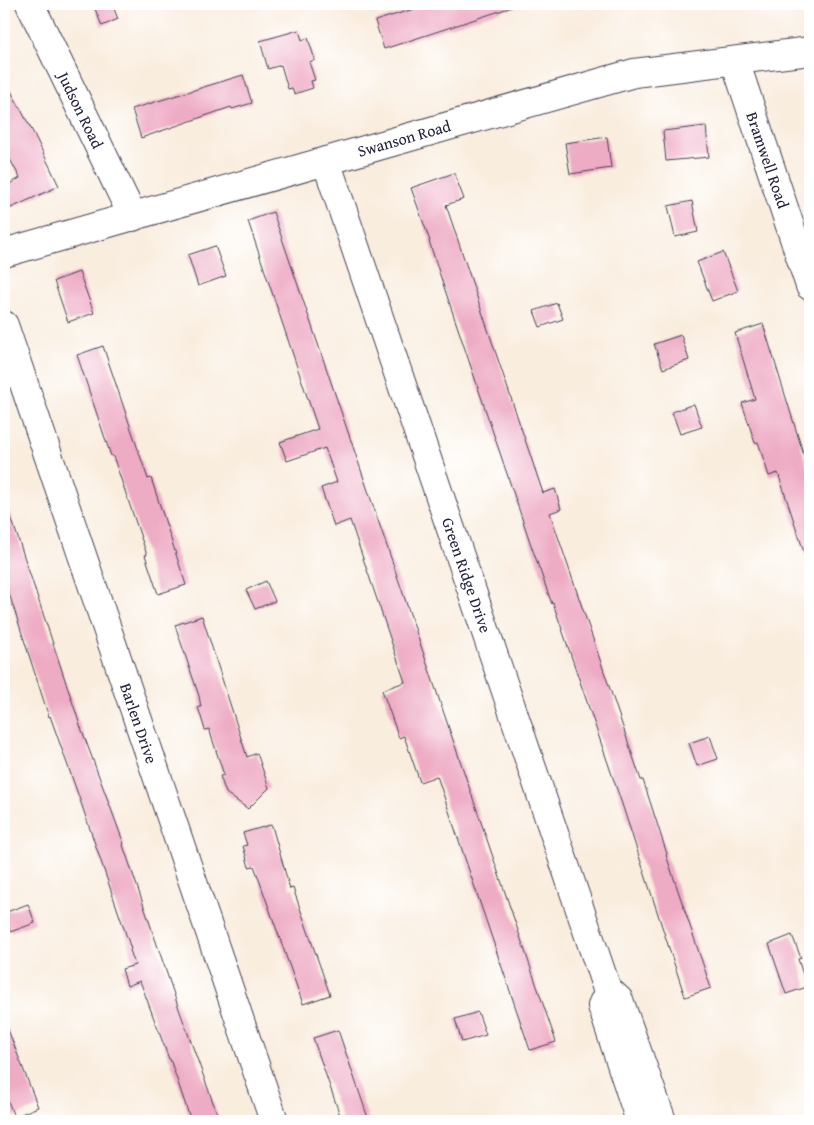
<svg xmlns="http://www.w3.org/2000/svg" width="814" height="1125" font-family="'Gentium Book Plus',serif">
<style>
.building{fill:#eeabc4}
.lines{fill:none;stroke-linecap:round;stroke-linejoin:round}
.minor-casing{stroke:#424053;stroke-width:30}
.minor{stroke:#fff;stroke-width:28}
.labels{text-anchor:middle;stroke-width:5;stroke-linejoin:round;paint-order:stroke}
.street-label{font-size:16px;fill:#22223b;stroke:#fff}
</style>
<rect width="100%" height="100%" fill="#fff"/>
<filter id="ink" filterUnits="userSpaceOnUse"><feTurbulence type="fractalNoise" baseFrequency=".02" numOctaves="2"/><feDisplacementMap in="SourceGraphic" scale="10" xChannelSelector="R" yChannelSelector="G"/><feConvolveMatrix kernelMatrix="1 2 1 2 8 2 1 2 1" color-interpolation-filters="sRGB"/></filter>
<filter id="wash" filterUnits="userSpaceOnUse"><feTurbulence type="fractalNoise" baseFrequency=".0096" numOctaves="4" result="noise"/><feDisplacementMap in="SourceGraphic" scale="20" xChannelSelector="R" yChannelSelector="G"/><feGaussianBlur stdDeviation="1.12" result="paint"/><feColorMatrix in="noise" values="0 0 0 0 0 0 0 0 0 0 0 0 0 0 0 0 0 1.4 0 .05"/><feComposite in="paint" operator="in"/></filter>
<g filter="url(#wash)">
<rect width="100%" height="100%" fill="#f9edde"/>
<g id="blocks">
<!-- building -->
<g class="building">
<polygon points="93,4 112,4 118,19 102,26"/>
<polygon points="430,4 512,4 512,7 384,49 375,21"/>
<polygon points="299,30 302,40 308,38 315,60 309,62 315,80 311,81 313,88 294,94 292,88 288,89 281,65 268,69 260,41"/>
<polygon points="243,75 252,103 232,109 231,107 141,138 132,109"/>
<polygon points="4,78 35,136 59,186 11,208 4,194 4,187 20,178 4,148"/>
<polygon points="706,126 709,157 666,161 663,131"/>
<polygon points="607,137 611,168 570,174 565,143"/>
<polygon points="454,173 464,199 446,205 543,493 555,489 561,509 550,513 641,780 643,780 667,854 666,855 711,988 685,997 622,804 553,603 552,604 531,545 443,284 429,241 430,241 411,188"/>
<polygon points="692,201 698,232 675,237 668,206"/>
<polygon points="273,212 556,1042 530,1050 437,776 420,782 404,736 399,738 382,690 405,682 350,520 334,526 321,488 337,482 325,448 287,461 280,442 318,429 248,221"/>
<polygon points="215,246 226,276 198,286 188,255"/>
<polygon points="723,252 738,291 712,301 697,262"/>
<polygon points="79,272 94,313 68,322 54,281"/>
<polygon points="557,303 563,319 540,327 534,311"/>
<polygon points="763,324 810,475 810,558 806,558 778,473 769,476 758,442 755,443 742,403 755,399 735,333"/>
<polygon points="681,335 689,360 663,369 654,344"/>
<polygon points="103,346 148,479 151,478 186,585 158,594 145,555 147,555 113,456 111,456 77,355"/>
<polygon points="694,404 702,427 680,434 672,412"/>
<polygon points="4,505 7,505 80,725 124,844 123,845 179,1009 218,1116 202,1121 191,1121 170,1059 169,1059 140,981 127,986 122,969 135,965 130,950 131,949 79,797 50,716 49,717 4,578"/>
<polygon points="266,581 275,601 255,609 246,590"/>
<polygon points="202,616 247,757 257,753 269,788 248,809 226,793 220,776 224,775 209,729 205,730 198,707 201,707 199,696 175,625"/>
<polygon points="710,736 718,759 697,766 689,743"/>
<polygon points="270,825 272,826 290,889 293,888 330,995 303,1004 257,874 254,866 249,867 243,846 247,845 243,833"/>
<polygon points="28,904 35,923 10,932 4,913"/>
<polygon points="792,935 801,958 798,959 807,987 786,994 769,944"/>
<polygon points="478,1012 486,1035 462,1042 455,1019"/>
<polygon points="5,1022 38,1107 14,1117 4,1090 4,1023"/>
<polygon points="338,1030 367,1115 368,1121 342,1121 313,1038"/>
</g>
</g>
</g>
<g filter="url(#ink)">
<use href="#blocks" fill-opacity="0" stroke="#424053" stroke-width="1"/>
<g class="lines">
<defs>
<g id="minor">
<polyline points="30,4 133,217"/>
<polyline points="735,61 810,286"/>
<polyline points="326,161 607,989 619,1000 662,1121"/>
<polyline points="4,253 634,73 810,51"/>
<polyline points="4,325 274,1121"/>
<polyline points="603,1003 602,1006 640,1121"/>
</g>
</defs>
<!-- minor casing -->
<use href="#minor" class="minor-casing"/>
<!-- minor -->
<use href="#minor" class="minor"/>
</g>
</g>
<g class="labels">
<!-- street labels -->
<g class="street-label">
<text transform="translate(81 110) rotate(64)" y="6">Judson Road</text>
<text transform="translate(404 138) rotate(-16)" y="6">Swanson Road</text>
<text transform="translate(768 160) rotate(71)" y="6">Bramwell Road</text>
<text transform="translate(467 575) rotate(71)" y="6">Green Ridge Drive</text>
<text transform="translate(139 723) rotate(71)" y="6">Barlen Drive</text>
</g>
</g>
<!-- margin -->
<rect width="814" height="1125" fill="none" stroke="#fff" stroke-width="20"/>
</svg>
